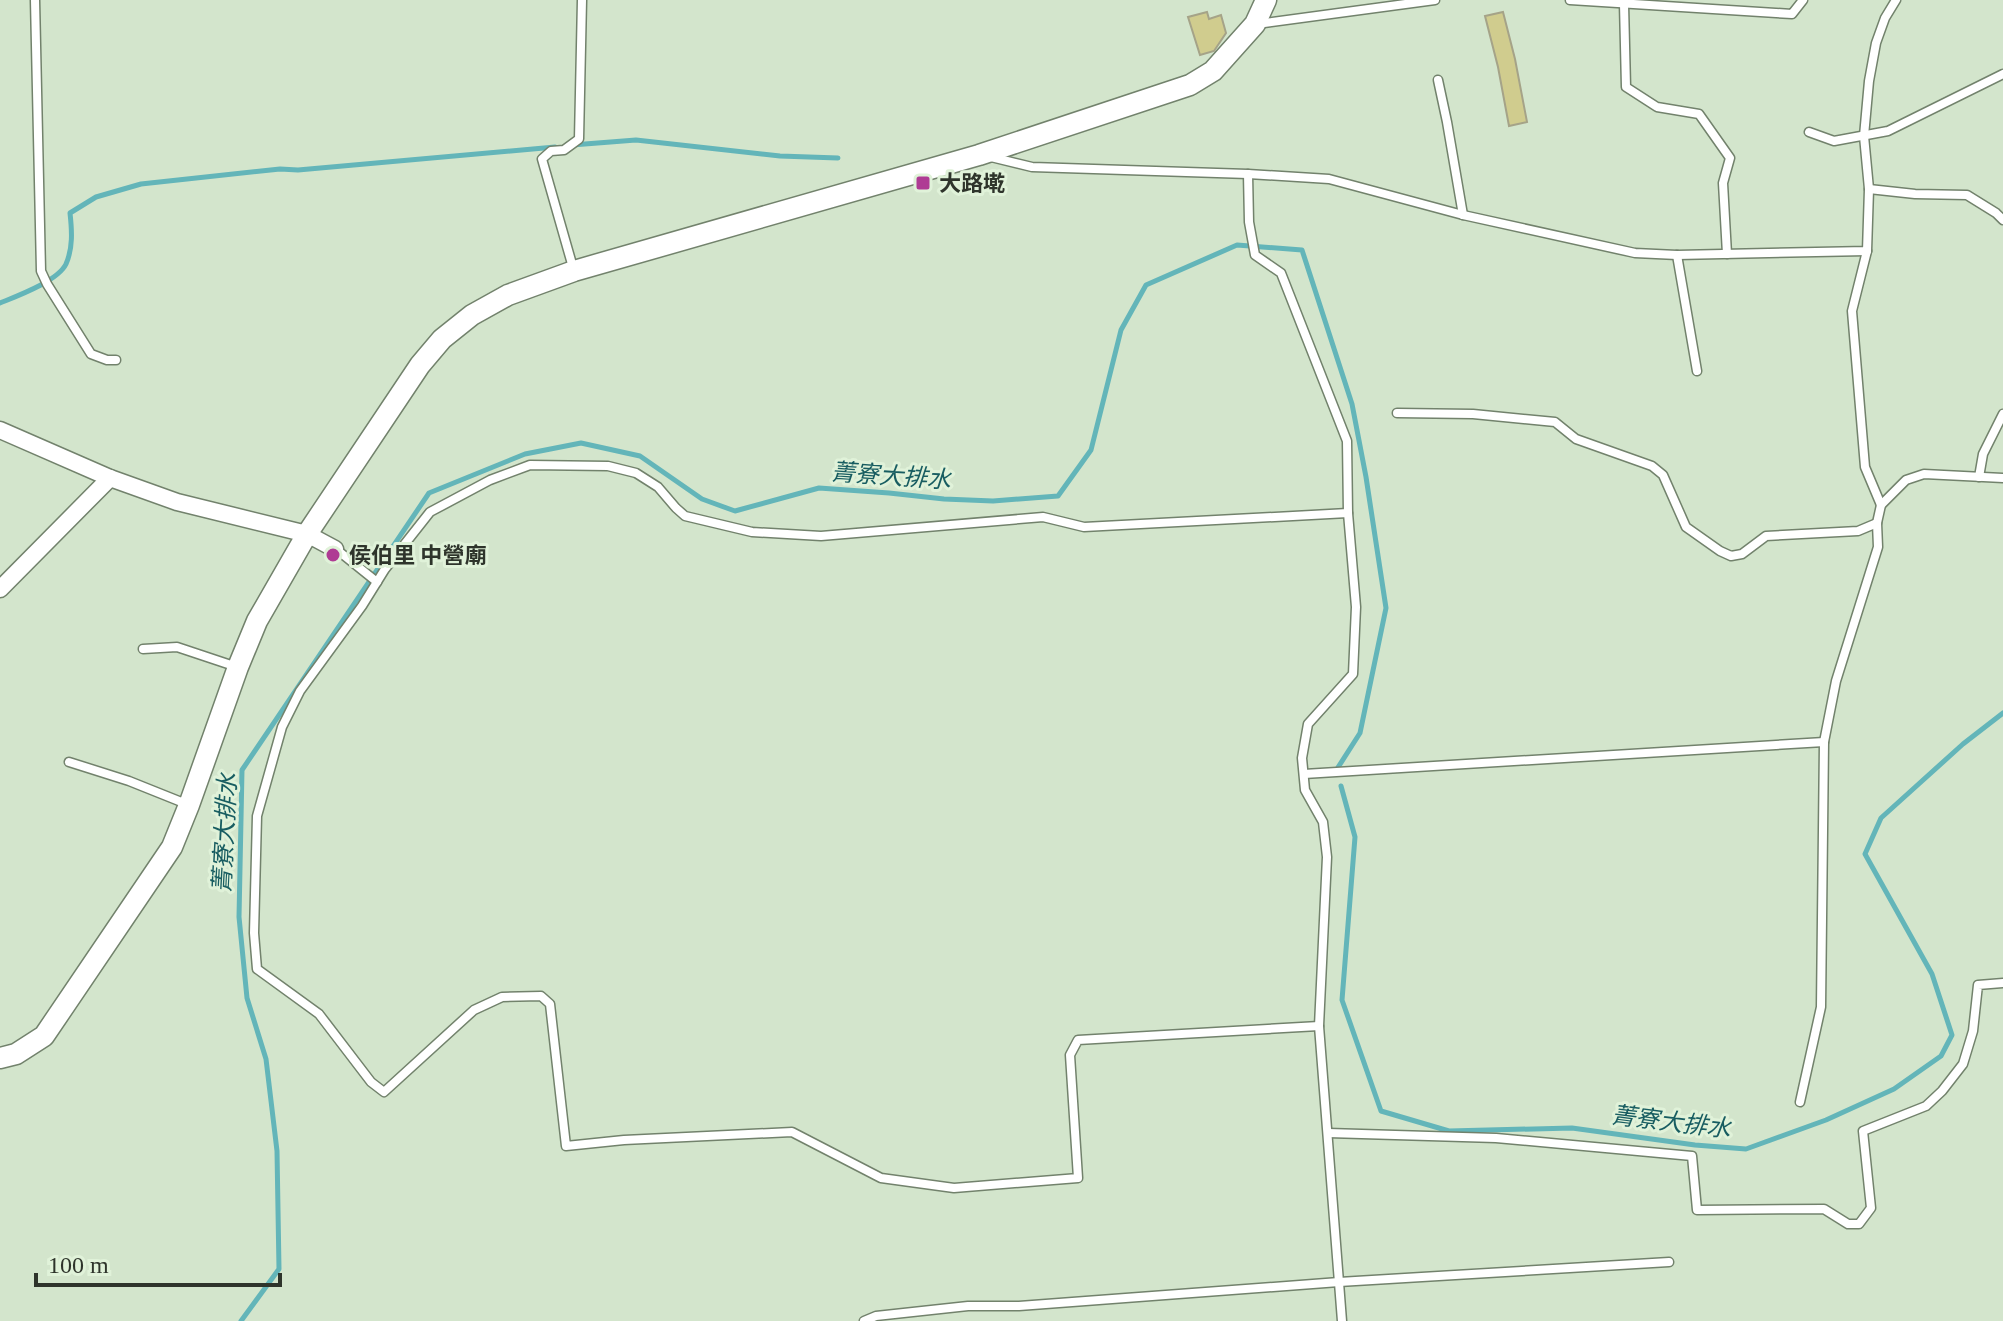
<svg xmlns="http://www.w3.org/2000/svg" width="2003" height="1321" font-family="'Times New Roman','Noto Sans TC',serif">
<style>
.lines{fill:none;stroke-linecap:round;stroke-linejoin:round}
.stream{stroke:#63b5b9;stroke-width:5}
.building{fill:#d0cc8e;stroke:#a5a388;stroke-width:2}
.service-casing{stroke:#72826c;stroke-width:11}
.minor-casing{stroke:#72826c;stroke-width:19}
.tertiary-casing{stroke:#72826c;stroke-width:23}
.service{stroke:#fff;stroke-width:8}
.minor{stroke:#fff;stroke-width:16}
.tertiary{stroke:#fff;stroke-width:20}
.poi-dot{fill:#af3b94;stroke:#e0f2d9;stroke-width:3}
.labels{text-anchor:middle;stroke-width:6;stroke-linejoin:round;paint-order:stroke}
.poi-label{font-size:22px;font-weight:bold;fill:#2e342b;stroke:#e0f2d9;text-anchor:start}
.water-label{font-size:24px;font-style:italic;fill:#185d61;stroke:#e0f2d9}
</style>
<rect width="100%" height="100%" fill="#d3e5cc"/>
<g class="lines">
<!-- stream -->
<g class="stream">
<polyline points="572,145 636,140 780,156 838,158"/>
<path d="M0,303c17,-7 58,-22 66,-39 7,-16 6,-33 4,-51l26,-16 45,-13 139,-15 18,1 257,-23"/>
<polyline points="1341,786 1355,837 1342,1000 1381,1111 1449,1131 1572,1128 1695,1145 1746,1149 1826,1120 1894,1089 1941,1056 1952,1035 1932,974 1865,854 1881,818 1963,744 2003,713"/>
<polyline points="241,1321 279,1269 277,1151 266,1059 247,998 239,917 242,770 429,493 525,454 581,443 640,456 702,499 735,511 819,488 889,493 944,499 993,501 1058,496 1091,450 1121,330 1146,285 1237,245 1302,250 1352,404 1366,477 1386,608 1360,733 1337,769"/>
</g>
</g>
<!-- building -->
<g class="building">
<polygon points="1207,12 1209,19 1221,15 1226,33 1214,51 1200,55 1188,17"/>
<polygon points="1503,12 1515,59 1527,122 1509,126 1498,67 1485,16"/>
</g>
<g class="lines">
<defs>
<g id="service">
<polyline points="35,0 41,271 47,284 91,354 107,360 116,360"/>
<polyline points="1570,0 1792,14 1803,0"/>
<polyline points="1624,4 1626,87 1657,107 1699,114 1730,158 1723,183 1727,254"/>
<polyline points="1257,24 1435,0"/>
<polyline points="1438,80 1447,122 1463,215"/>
<polyline points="1809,132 1834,141 1888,131 2003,74"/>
<polyline points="991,157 1032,167 1248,174 1329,179 1463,215 1635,253 1677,255 1867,251 1869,189 1864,136 1869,81 1876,43 1885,18 1896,0"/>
<polyline points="1248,174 1249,222 1255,255 1281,273 1347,441 1348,513 1356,607 1353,674 1308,724 1302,758 1305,790 1323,822 1327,857 1319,1026 1342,1321"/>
<polyline points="1869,189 1915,194 1967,195 1996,213 2003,220"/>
<polyline points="1677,255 1697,371"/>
<polyline points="574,271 542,159 551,151 564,150 579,139 582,0"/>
<polyline points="1397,413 1473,414 1555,422 1576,439 1652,466 1663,475 1686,527 1720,551 1731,556 1742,554 1766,536 1858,531 1877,523"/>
<polyline points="1979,477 1983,454 2003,414"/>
<polyline points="1881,505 1906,480 1924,474 2003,478"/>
<polyline points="336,549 377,582"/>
<polyline points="143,649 177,647 237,667"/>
<polyline points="69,762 129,781 189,805"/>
<polyline points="1304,774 1824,742"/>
<polyline points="1319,1026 1078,1040 1070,1055 1078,1178 954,1188 881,1178 792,1132 624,1140 566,1146 550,1004 541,996 502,997 474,1010 384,1092 371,1082 319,1014 257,969 254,933 257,816 282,727 300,691 362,606 385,569 430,512 490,480 530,465 608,466 636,473 658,487 676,508 685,516 752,532 821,536 1043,517 1084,527 1348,513"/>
<polyline points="1800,1102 1821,1007 1824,742 1836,681 1878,547 1877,523 1881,505 1865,467 1852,311 1867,251"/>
<polyline points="1328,1133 1496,1138 1692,1156 1697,1210 1824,1209 1848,1224 1859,1224 1871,1208 1863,1131 1926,1106 1942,1091 1963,1064 1973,1031 1978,985 2003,983"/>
<polyline points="864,1321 876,1316 968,1306 1019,1306 1339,1282 1669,1262"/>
</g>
<g id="minor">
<polyline points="0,430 110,478 177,502 307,534 335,549"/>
<polyline points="0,589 110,478"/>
</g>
<polyline id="tertiary" points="0,1058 16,1054 44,1036 172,847 189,805 238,667 257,621 307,534 420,365 442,339 472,315 508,295 574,271 979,155 1190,85 1213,71 1255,24 1266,0"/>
</defs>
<!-- service casing -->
<use href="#service" class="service-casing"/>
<!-- minor casing -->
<use href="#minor" class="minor-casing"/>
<!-- tertiary casing -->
<use href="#tertiary" class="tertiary-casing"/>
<!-- service -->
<use href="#service" class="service"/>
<!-- minor -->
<use href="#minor" class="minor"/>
<!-- tertiary -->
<use href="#tertiary" class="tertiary"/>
</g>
<!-- markers -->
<g class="poi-dot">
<rect x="915" y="175" width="16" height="16" rx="4"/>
<circle cx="333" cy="555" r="8"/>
</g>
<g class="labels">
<!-- poi labels -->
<g class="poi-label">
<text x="939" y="191">大路墘</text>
<text x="349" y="563">侯伯里 中營廟</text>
</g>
<!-- water labels -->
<g class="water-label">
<text transform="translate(891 476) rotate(4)" y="8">菁寮大排水</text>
<text transform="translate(225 833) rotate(-87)" y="8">菁寮大排水</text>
<text transform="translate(1671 1122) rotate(7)" y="8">菁寮大排水</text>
</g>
</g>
<!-- scale -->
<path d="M36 1273v12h244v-12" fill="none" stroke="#2e342b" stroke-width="4"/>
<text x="48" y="1273" font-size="24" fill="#2e342b" stroke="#e0f2d9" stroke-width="6" paint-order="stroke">100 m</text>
</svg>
